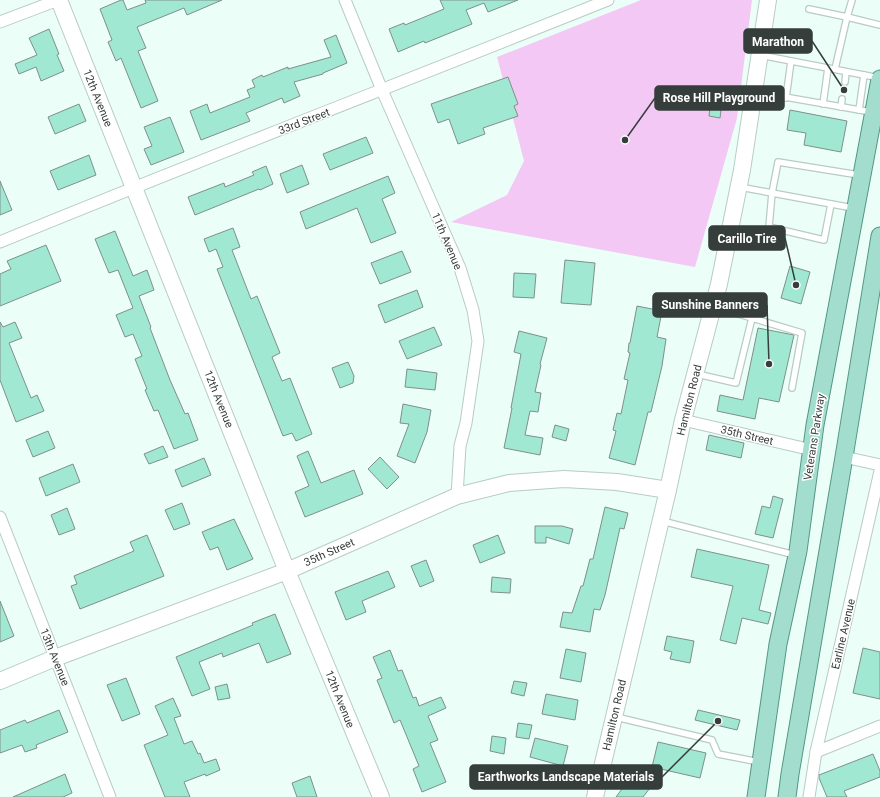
<svg xmlns="http://www.w3.org/2000/svg" width="880" height="797" font-family="Roboto,sans-serif">
<style>
.green{fill:#f4c8f5}
.building{fill:#a1e8d2;stroke:#7e908a}
.lines{fill:none;stroke-linecap:round;stroke-linejoin:round}
.lane-casing{stroke:#b8cbc4;stroke-width:8}
.street-casing{stroke:#b8cbc4;stroke-width:13}
.secondary-casing{stroke:#b8cbc4;stroke-width:18}
.primary-casing{stroke:#549784;stroke-width:19}
.lane{stroke:#fff;stroke-width:5.5}
.street{stroke:#fff;stroke-width:11}
.secondary{stroke:#fff;stroke-width:16}
.primary{stroke:#a2ddcd;stroke-width:17}
.labels{text-anchor:middle;stroke-width:3;stroke-linejoin:round;paint-order:stroke}
.street-label{font-size:11px;fill:#363e3c;stroke:#fff}
.leader{fill:none;stroke:#363e3c;stroke-width:1.5}
.callout-dot{fill:#363e3c;stroke:#fff;stroke-width:1.5}
.callout{fill:#363e3c;stroke:#363e3c;stroke-width:1.5}
.callout-label{font-size:12px;text-anchor:middle;font-weight:bold;fill:#fff}
</style>
<rect width="100%" height="100%" fill="#ebfff8"/>
<!-- green -->
<polygon class="green" points="641,0 752,0 737,118 695,267 451,222 507,195 524,161 497,57"/>
<!-- building -->
<g class="building">
<polygon points="121,0 123,0 127,10 146,3 145,0 222,0 187,15 184,8 137,27 146,48 138,51 158,101 141,108 121,58 116,61 108,42 112,40 100,9"/>
<polygon points="440,0 518,0 488,12 484,3 466,10 472,24 425,43 424,41 398,52 389,29 404,23 405,25 444,9"/>
<polygon points="49,29 59,54 57,55 64,71 41,81 36,67 19,74 15,64 37,55 29,38"/>
<polygon points="336,35 347,63 323,73 323,74 294,82 300,96 284,103 282,98 246,113 250,121 201,140 190,111 207,104 210,113 250,97 247,90 255,87 252,80 262,75 263,77 288,67 288,69 331,57 324,40"/>
<polygon points="508,77 518,104 514,106 518,116 483,128 485,134 458,144 449,119 438,123 431,104"/>
<polygon points="711,100 722,102 720,118 709,116"/>
<polygon points="79,104 86,121 55,134 48,117"/>
<polygon points="790,110 847,121 841,152 804,145 806,133 787,130"/>
<polygon points="170,117 184,152 151,165 144,149 152,146 144,127"/>
<polygon points="366,137 373,153 330,170 323,154"/>
<polygon points="89,155 96,175 58,190 50,171"/>
<polygon points="302,165 309,184 287,193 280,174"/>
<polygon points="266,166 273,184 260,190 259,189 195,215 188,197 224,183 225,187 254,175 252,172"/>
<polygon points="388,176 395,193 382,199 396,233 371,243 357,208 306,229 300,212"/>
<polygon points="0,181 12,210 0,215"/>
<polygon points="233,228 240,247 232,250 251,299 257,296 280,353 272,357 282,381 290,378 312,434 296,441 292,433 283,436 217,269 223,267 216,249 209,252 204,239"/>
<polygon points="115,231 133,276 147,270 154,290 139,296 151,327 150,328 170,380 185,414 188,413 198,440 174,449 158,410 154,411 145,390 147,389 135,359 142,356 133,334 125,337 116,315 133,308 118,270 109,273 95,239"/>
<polygon points="46,245 61,281 0,306 0,274 11,269 7,261"/>
<polygon points="402,251 411,272 380,284 371,263"/>
<polygon points="565,260 595,263 591,305 561,303"/>
<polygon points="790,266 810,272 801,304 781,298"/>
<polygon points="514,273 536,274 534,298 513,297"/>
<polygon points="417,290 423,307 385,323 378,305"/>
<polygon points="637,306 662,311 657,337 666,339 662,366 651,412 648,412 635,465 609,458 616,431 613,430 617,413 621,414 628,380 624,379 630,353 628,352 629,343 630,343"/>
<polygon points="0,322 3,327 15,322 22,338 9,343 31,398 37,395 44,411 16,422 0,380"/>
<polygon points="434,327 442,345 407,359 399,341"/>
<polygon points="758,328 794,335 779,402 759,398 755,419 717,411 720,395 743,400"/>
<polygon points="519,331 547,338 540,364 541,365 535,392 541,393 538,412 530,411 525,435 543,438 540,455 504,448 512,408 511,408 521,354 514,352"/>
<polygon points="348,362 354,376 353,383 340,388 332,368"/>
<polygon points="407,369 437,373 435,390 405,387"/>
<polygon points="403,404 431,410 427,432 415,463 397,456 409,424 400,423"/>
<polygon points="555,425 569,429 566,441 552,437"/>
<polygon points="48,431 55,448 33,457 26,440"/>
<polygon points="709,435 744,443 741,458 706,450"/>
<polygon points="163,446 168,457 149,464 144,454"/>
<polygon points="308,451 321,483 354,470 363,494 305,517 295,492 309,486 297,456"/>
<polygon points="380,457 399,477 387,489 368,469"/>
<polygon points="204,458 211,475 182,487 175,470"/>
<polygon points="73,464 80,482 46,496 39,478"/>
<polygon points="773,496 783,499 773,538 755,534 762,506 770,508"/>
<polygon points="182,503 190,524 174,530 165,510"/>
<polygon points="605,507 628,513 624,529 620,528 605,595 600,610 594,609 590,632 560,627 563,612 572,613 581,586 583,586 590,559 593,559"/>
<polygon points="67,508 75,529 59,535 51,515"/>
<polygon points="234,519 253,559 227,570 218,547 210,550 202,532"/>
<polygon points="535,526 562,526 573,529 569,544 546,537 546,543 535,543"/>
<polygon points="147,535 164,576 80,609 71,586 77,584 74,576 134,551 130,542"/>
<polygon points="498,535 505,553 480,563 473,545"/>
<polygon points="697,549 769,565 759,610 771,613 768,624 742,618 736,644 720,640 733,586 691,577"/>
<polygon points="426,560 434,581 420,587 411,566"/>
<polygon points="388,571 395,587 362,601 366,612 346,620 335,592"/>
<polygon points="492,577 511,579 510,593 491,592"/>
<polygon points="0,601 14,636 0,642"/>
<polygon points="275,614 291,654 267,663 259,643 223,657 222,653 199,662 210,689 192,696 176,657 253,625 252,623"/>
<polygon points="667,636 694,641 690,663 670,659 672,652 664,650"/>
<polygon points="863,648 880,652 880,699 853,693"/>
<polygon points="566,649 586,653 581,682 560,678"/>
<polygon points="390,650 398,671 402,670 413,698 416,697 419,706 441,697 446,708 428,716 438,740 430,743 446,782 422,792 413,769 419,766 400,720 394,723 377,680 382,678 373,657"/>
<polygon points="126,678 140,714 122,721 107,685"/>
<polygon points="514,681 527,683 524,696 511,693"/>
<polygon points="227,684 230,698 218,700 215,687"/>
<polygon points="546,694 578,700 575,720 542,714"/>
<polygon points="173,698 181,716 174,718 184,744 192,741 198,754 200,753 204,763 216,759 220,770 206,776 205,774 184,782 190,797 165,797 144,745 168,735 155,706"/>
<polygon points="59,710 68,732 36,745 37,748 25,752 22,745 0,753 0,730 25,720 27,723"/>
<polygon points="698,710 740,720 737,730 695,720"/>
<polygon points="518,723 532,725 529,739 516,737"/>
<polygon points="492,736 506,738 504,754 490,751"/>
<polygon points="535,738 568,746 563,766 530,757"/>
<polygon points="658,742 706,753 700,778 652,767"/>
<polygon points="873,754 880,771 880,777 844,791 847,797 827,797 819,778 819,775"/>
<polygon points="636,770 654,783 643,797 616,797"/>
<polygon points="65,774 72,793 63,797 13,797"/>
<polygon points="310,776 317,797 297,797 292,783"/>
</g>
<g class="lines">
<defs>
<g id="lane">
<polyline points="852,0 847,17 880,25"/>
<polyline points="809,9 847,17 835,69"/>
<polyline points="760,55 880,78"/>
<polyline points="845,82 846,72"/>
<polyline points="756,92 871,112"/>
<polyline points="786,98 791,61"/>
<polyline points="823,104 828,68"/>
<polyline points="841,107 842,99"/>
<polyline points="859,110 864,75"/>
<polyline points="740,187 853,208"/>
<polyline points="831,204 824,240 769,227 772,193 778,162 859,175"/>
<polyline points="715,307 802,333 792,388"/>
<polyline points="697,374 736,383 752,318"/>
<polyline points="662,521 795,555"/>
<polyline points="616,717 712,740 718,754 759,762"/>
</g>
<g id="street">
<polyline points="345,0 382,90 460,268 473,310 478,341 466,423 460,446 457,496"/>
<polyline points="0,22 58,0"/>
<path d="M0,242c202,-83 406,-161 608,-242"/>
<polyline points="683,420 812,450"/>
<polyline points="844,457 880,465"/>
<polyline points="0,517 110,797"/>
<polyline points="816,752 880,726"/>
<polyline points="809,797 816,752 880,471"/>
</g>
<g id="secondary">
<polyline points="59,0 287,571 381,797"/>
<polyline points="0,681 55,658 287,571 457,496 509,483 564,479 617,482 668,490"/>
<polyline points="595,797 668,490 683,420 719,284 742,170 768,0"/>
</g>
<g id="primary">
<polyline points="756,797 778,644 798,551 815,425 880,79"/>
<polyline points="787,797 790,774 844,457 880,236"/>
</g>
</defs>
<!-- lane casing -->
<use href="#lane" class="lane-casing"/>
<!-- street casing -->
<use href="#street" class="street-casing"/>
<!-- secondary casing -->
<use href="#secondary" class="secondary-casing"/>
<!-- primary casing -->
<use href="#primary" class="primary-casing"/>
<!-- lane -->
<use href="#lane" class="lane"/>
<!-- street -->
<use href="#street" class="street"/>
<!-- secondary -->
<use href="#secondary" class="secondary"/>
<!-- primary -->
<use href="#primary" class="primary"/>
</g>
<g class="labels">
<!-- street labels -->
<g class="street-label">
<text transform="translate(98 98) rotate(68)" y="4">12th Avenue</text>
<text transform="translate(304 121) rotate(-21)" y="4">33rd Street</text>
<text transform="translate(447 241) rotate(67)" y="4">11th Avenue</text>
<text transform="translate(219 399) rotate(68)" y="4">12th Avenue</text>
<text transform="translate(689 400) rotate(-76)" y="4">Hamilton Road</text>
<text transform="translate(747 435) rotate(13)" y="4">35th Street</text>
<text transform="translate(814 437) rotate(-81)" y="4">Veterans Parkway</text>
<text transform="translate(329 552) rotate(-24)" y="4">35th Street</text>
<text transform="translate(843 634) rotate(-77)" y="4">Earline Avenue</text>
<text transform="translate(55 657) rotate(68)" y="4">13th Avenue</text>
<text transform="translate(340 699) rotate(68)" y="4">12th Avenue</text>
<text transform="translate(614 715) rotate(-77)" y="4">Hamilton Road</text>
</g>
</g>
<!-- callouts -->
<path class="leader" d="M844 90L812 41M625 140L655 98M796 285L785 238M769 364L767 305M718 721L662 777"/>
<g class="callout-dot">
<circle cx="844" cy="90" r="4"/>
<circle cx="625" cy="140" r="4"/>
<circle cx="796" cy="285" r="4"/>
<circle cx="769" cy="364" r="4"/>
<circle cx="718" cy="721" r="4"/>
</g>
<g class="callout">
<rect x="744" y="29" width="68" height="24" rx="4"/>
<rect x="655" y="86" width="129" height="24" rx="4"/>
<rect x="709" y="226" width="76" height="24" rx="4"/>
<rect x="653" y="293" width="114" height="24" rx="4"/>
<rect x="470" y="765" width="192" height="24" rx="4"/>
</g>
<g class="callout-label">
<text x="778" y="46">Marathon</text>
<text x="719" y="102">Rose Hill Playground</text>
<text x="747" y="243">Carillo Tire</text>
<text x="710" y="309">Sunshine Banners</text>
<text x="566" y="781">Earthworks Landscape Materials</text>
</g>
</svg>
